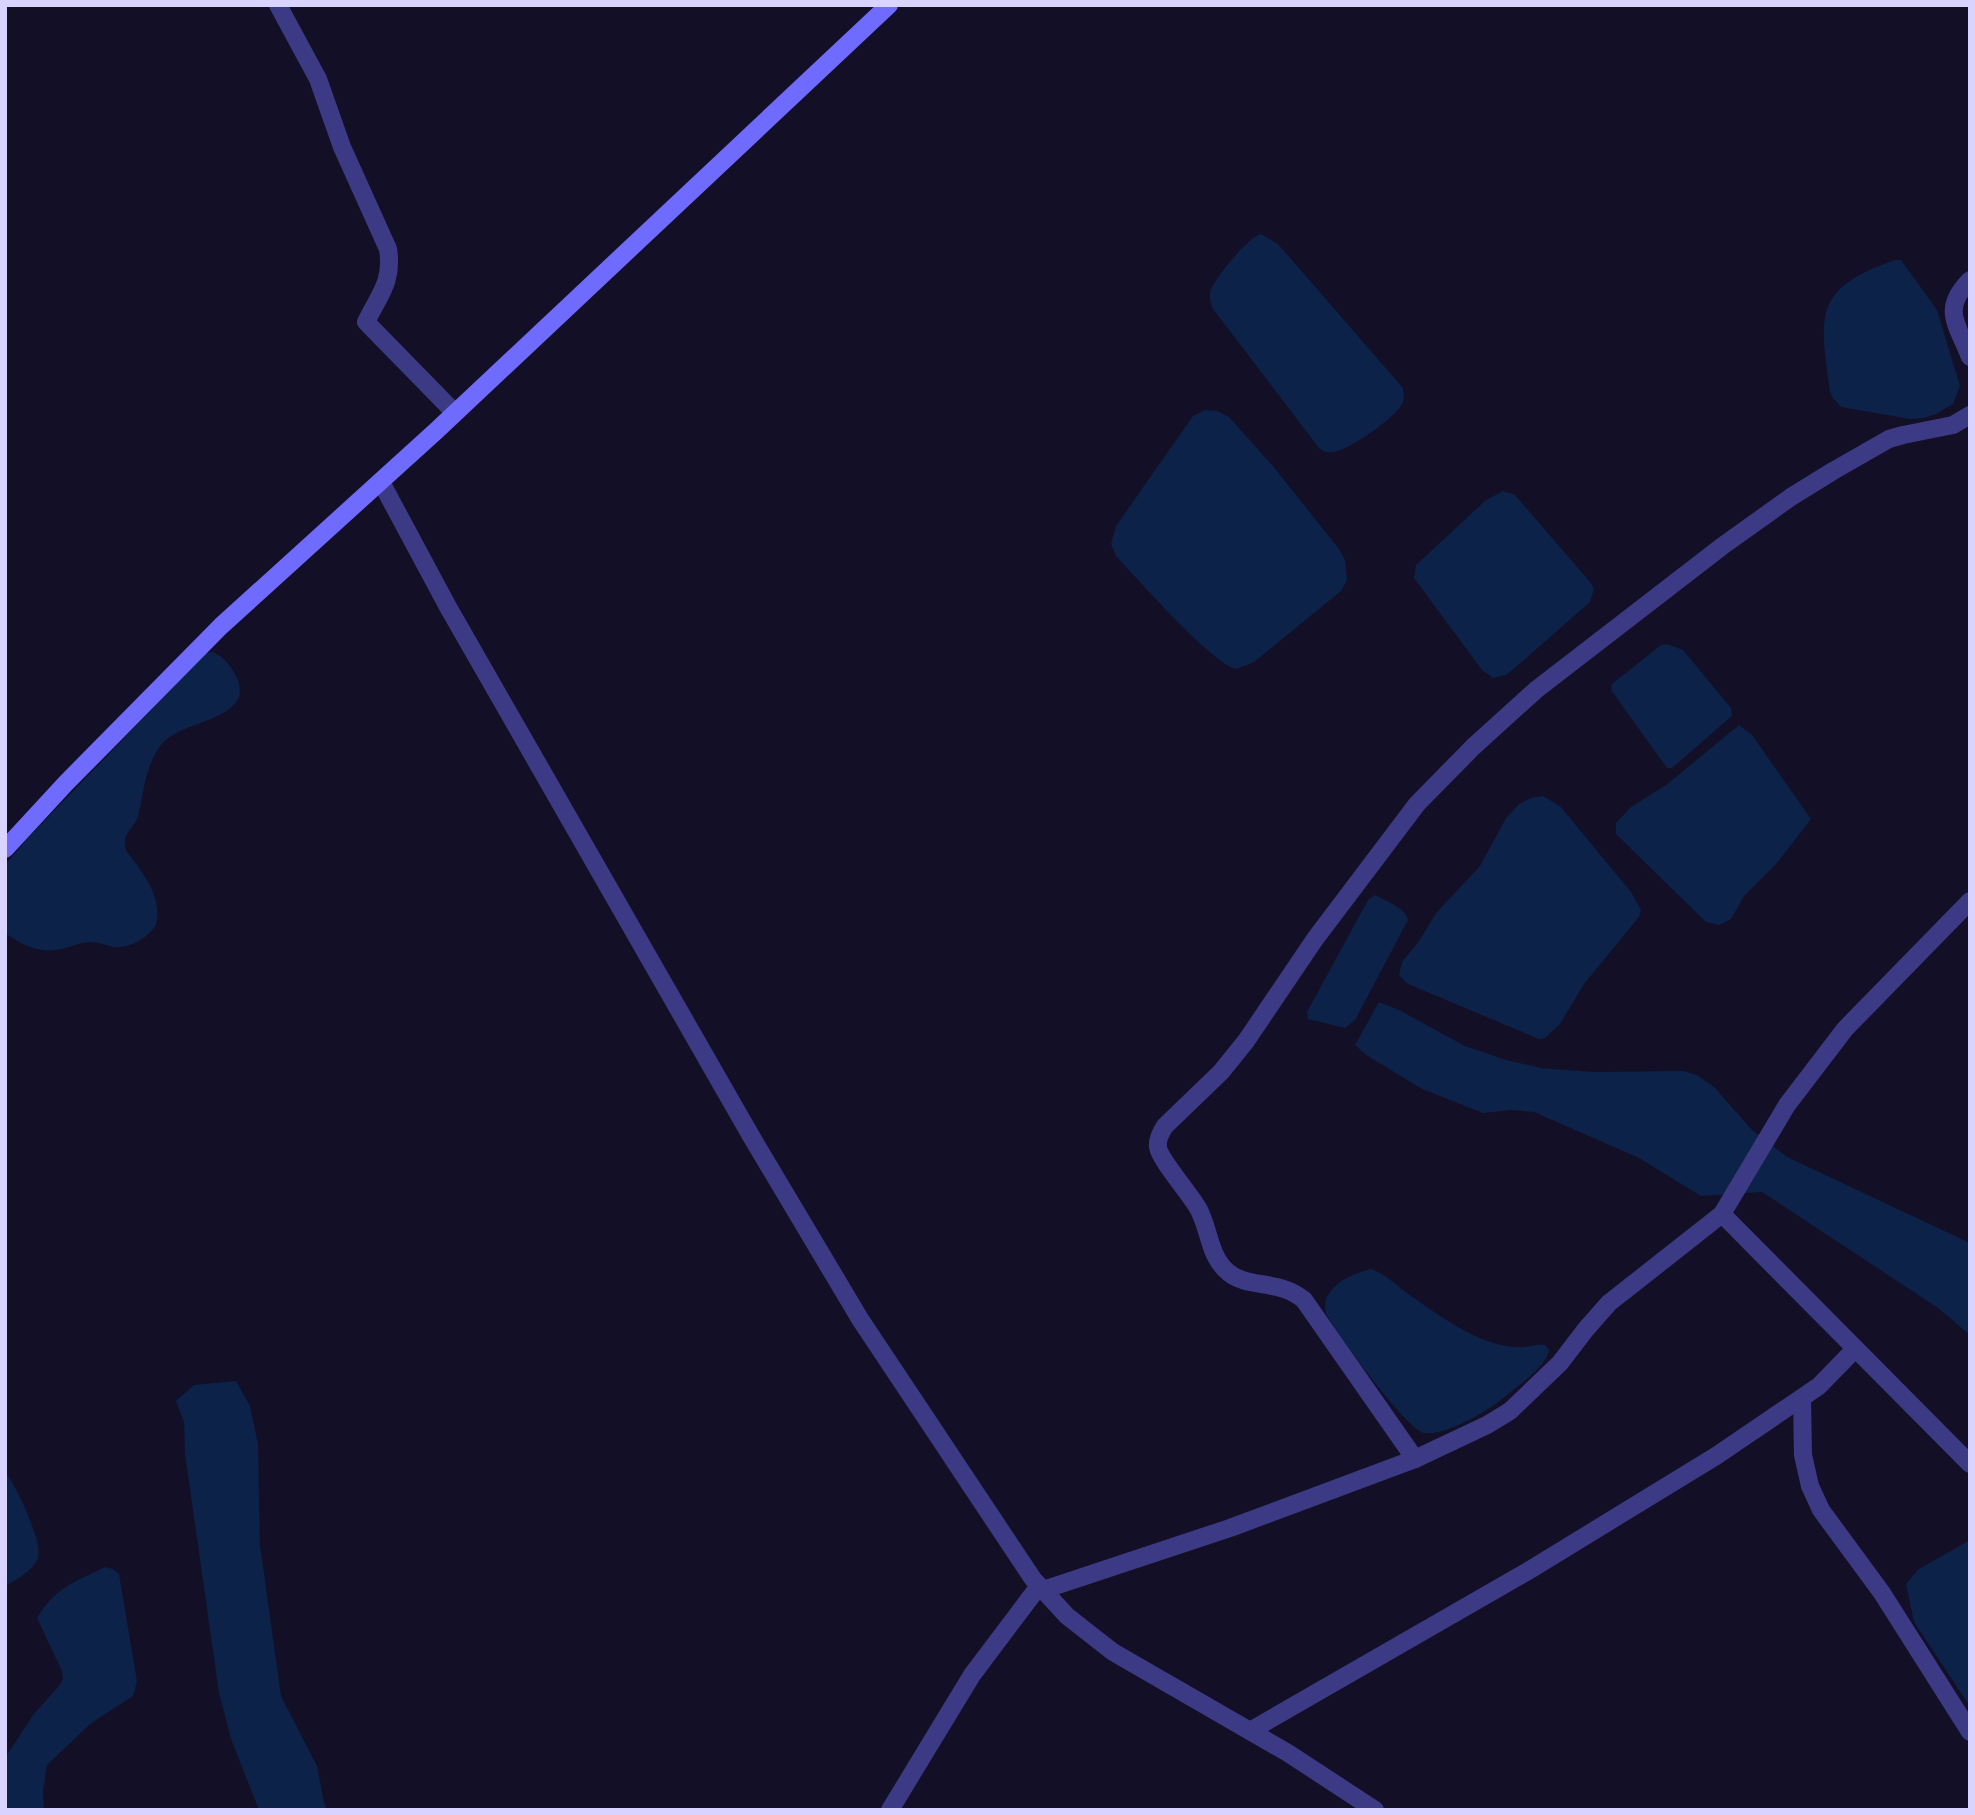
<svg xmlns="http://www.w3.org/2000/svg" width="1975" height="1815" font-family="Arial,sans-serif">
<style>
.water{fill:#0c2248}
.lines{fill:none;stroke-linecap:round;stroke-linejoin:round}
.street{stroke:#3d3a85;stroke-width:18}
.secondary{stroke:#6f6bff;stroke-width:18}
</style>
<rect width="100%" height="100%" fill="#130f26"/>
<!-- water -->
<g class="water">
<path d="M1261,234l17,10 125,144c0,5 2,11 -1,16 -7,14 -53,46 -68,48 -7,1 -10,0 -15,-4l-106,-139c-2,-5 -4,-11 -3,-17 3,-12 39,-56 51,-58z"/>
<path d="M1895,260h6l36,50 23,76 -7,18 -17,10 -12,4 -14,1 -69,-12 -9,-10 -2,-6c-10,-76 -18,-102 65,-131z"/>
<path d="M1205,410l12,1 12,6 43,48 67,84 6,11 2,20 -6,11 -87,71 -18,7c-24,-5 -99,-91 -120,-113l-5,-12 5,-18 77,-110z"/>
<polygon points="1503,491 1515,495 1591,583 1594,589 1590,602 1516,667 1506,675 1493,678 1482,670 1414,578 1416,565 1486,500"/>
<polygon points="1667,644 1683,650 1731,708 1732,716 1672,768 1667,768 1611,690 1612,684 1661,645"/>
<path d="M212,652c15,4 34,32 26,47 -13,24 -60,24 -77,46 -16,20 -17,48 -23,71 -4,14 -17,16 -12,34 16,23 37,45 30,75 -9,14 -25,23 -42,22 -9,-2 -17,-5 -26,-5 -10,1 -18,5 -27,7 -22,5 -39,-4 -56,-16v-68l22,-26 179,-186z"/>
<polygon points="1739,725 1752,735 1811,819 1777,863 1744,896 1731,919 1719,925 1706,922 1616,834 1616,823 1631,807 1666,785"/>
<polygon points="1543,796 1560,806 1631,892 1641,910 1639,917 1584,984 1560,1024 1545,1038 1539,1039 1408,984 1399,975 1402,962 1419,941 1436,913 1480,866 1506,818 1519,804 1531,798"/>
<path d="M1375,895c12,7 30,12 33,25l-53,100 -10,8 -37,-9 -1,-7 61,-112z"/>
<polygon points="1379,1002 1399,1010 1465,1046 1506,1060 1541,1068 1593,1072 1683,1071 1697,1075 1714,1087 1752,1130 1787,1157 1970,1243 1970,1335 1938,1308 1762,1192 1701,1196 1639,1158 1534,1112 1511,1110 1483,1113 1422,1089 1366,1055 1355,1045"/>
<path d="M1371,1269c15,5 27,18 40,27 31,21 68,50 107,51 9,1 17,-3 27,-2l4,5c-3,18 -30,34 -43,46 -17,14 -59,40 -82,37 -16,-2 -90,-102 -98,-120 -6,-26 25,-39 45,-44z"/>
<polygon points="236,1381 250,1406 258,1444 260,1545 281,1696 317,1766 324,1803 327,1810 259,1810 231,1739 219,1693 185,1454 184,1422 176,1401 194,1385"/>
<path d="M5,1472c11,13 38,70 33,86 -4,12 -22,22 -33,28z"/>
<polygon points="1970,1540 1970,1704 1969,1705 1914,1622 1906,1584 1919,1569"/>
<path d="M105,1567l8,2 6,5 18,107 -4,15 -43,28 -43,41 -4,26 1,19h-39v-52l28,-43 26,-29 4,-7 -1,-8 -25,-53c20,-32 36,-35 68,-51z"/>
</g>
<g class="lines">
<!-- street -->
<g class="street">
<path d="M278,5l40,74 24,68 46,102c5,32 -8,45 -22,73l89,91"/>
<path d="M1970,280c-29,29 -13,44 0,77"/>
<polyline points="381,482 448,607 751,1136 860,1319 1033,1579 1067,1616 1113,1652 1288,1753 1375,1810"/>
<polyline points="1722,1214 1970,1464"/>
<polyline points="1802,1398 1803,1455 1810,1486 1821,1510 1882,1593 1970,1732"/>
<path d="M1415,1459l-111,-159c-25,-21 -55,-11 -75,-27 -20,-16 -19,-42 -30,-63 -7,-14 -40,-51 -41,-63 -1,-7 3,-15 7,-21l56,-54 25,-31 69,-102 102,-135 56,-57 64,-58 184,-142 70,-50 42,-26 56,-32 14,-4 50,-10 17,-10"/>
<polyline points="1043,1590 1230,1528 1415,1459 1487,1425 1510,1411 1560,1363 1586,1329 1609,1303 1722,1214 1787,1105 1845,1029 1970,901"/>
<polyline points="1250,1731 1528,1571 1716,1456 1819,1386 1855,1349"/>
<polyline points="890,1810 972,1675 1039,1586"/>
</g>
<!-- secondary -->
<polyline class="secondary" points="5,849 66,783 221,626 436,431 889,5"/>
</g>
<!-- border -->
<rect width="1975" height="1815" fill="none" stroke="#d9d4ff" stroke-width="14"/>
</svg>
